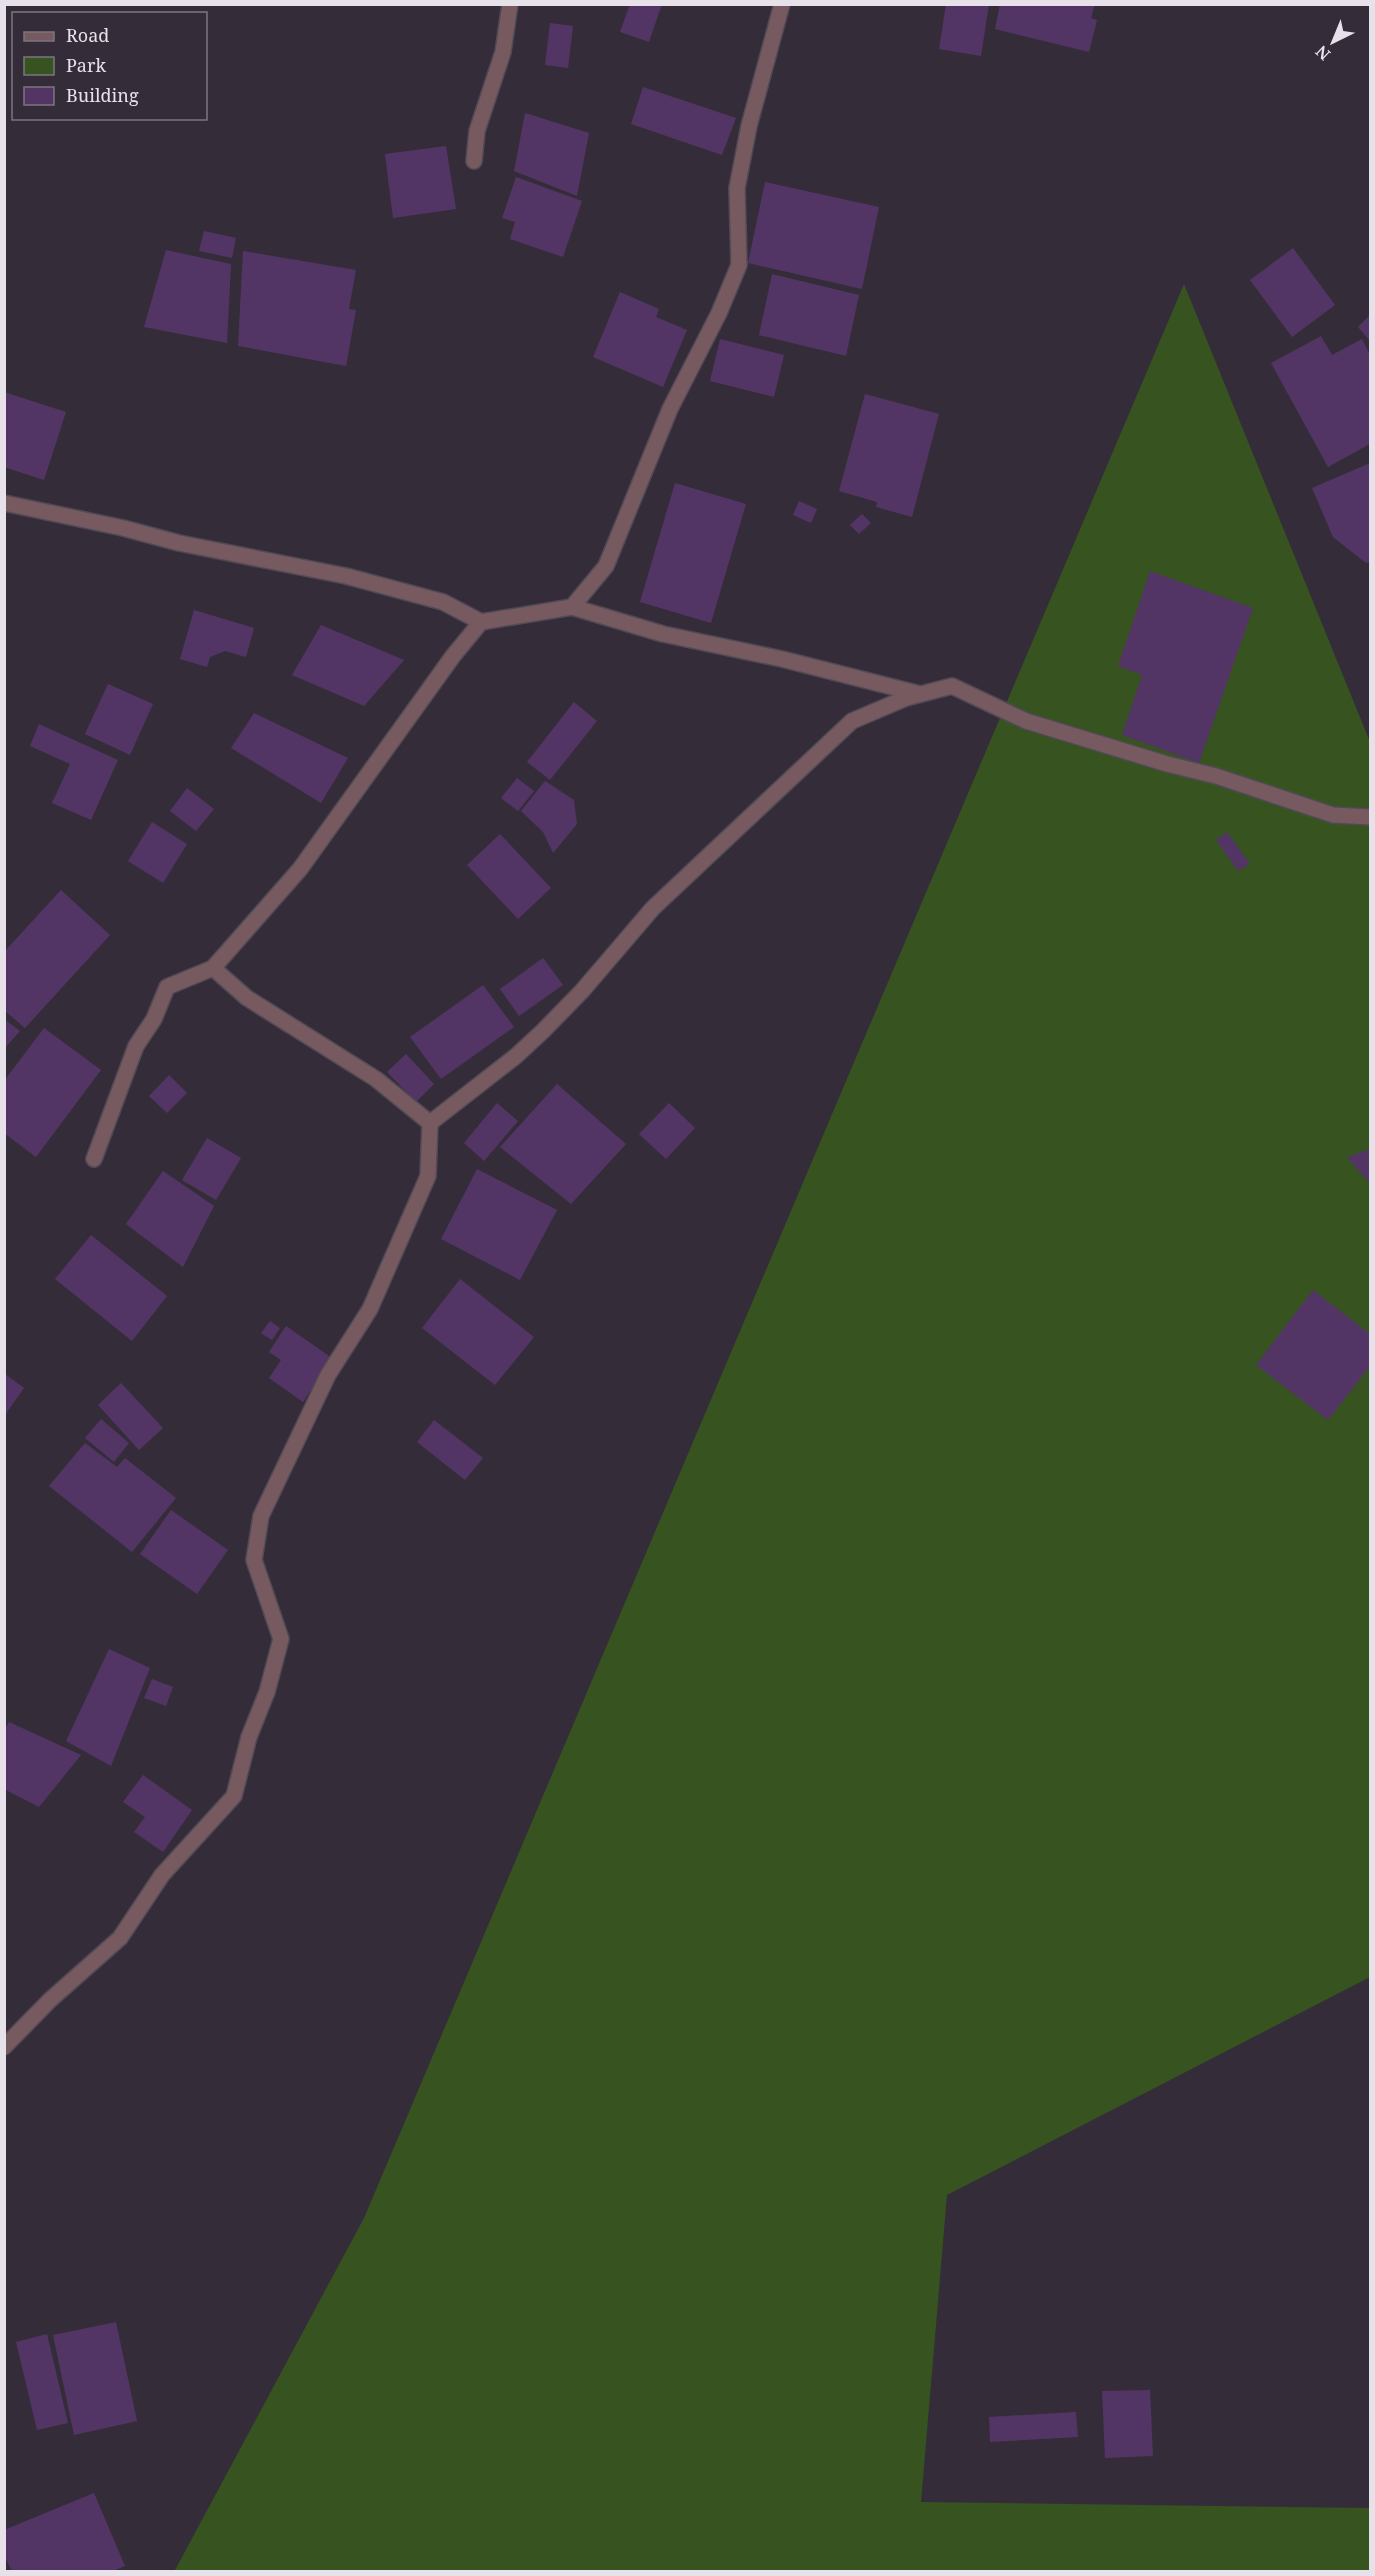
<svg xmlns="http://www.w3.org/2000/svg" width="1375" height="2576" font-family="'Noto Serif',serif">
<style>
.green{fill:#365320}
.building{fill:#533565}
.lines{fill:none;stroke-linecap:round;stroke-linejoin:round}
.minor-casing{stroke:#514a55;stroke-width:18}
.minor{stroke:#775a5f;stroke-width:15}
</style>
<rect width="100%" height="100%" fill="#342d39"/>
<!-- green -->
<polygon class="green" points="1184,284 1370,742 1370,1977 947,2195 921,2502 1370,2508 1370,2571 174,2572 364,2218"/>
<!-- building -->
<g class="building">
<polygon points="630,4 662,4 649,42 620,32"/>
<polygon points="946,4 989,4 981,56 939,49"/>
<polygon points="1000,4 1095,4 1091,18 1097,20 1089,52 995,29"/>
<polygon points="550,23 573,26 568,68 545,65"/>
<polygon points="643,87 736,118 722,155 631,124"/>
<polygon points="525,113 589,133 577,196 514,171"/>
<polygon points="446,146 456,209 393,218 385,154"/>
<polygon points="516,177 582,201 563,257 510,239 515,222 502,218"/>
<polygon points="765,182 879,207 862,289 748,263"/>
<polygon points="204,231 236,238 232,258 199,251"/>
<polygon points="1293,248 1335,305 1292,337 1250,280"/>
<polygon points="166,250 231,264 227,343 144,327"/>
<polygon points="243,251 356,270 349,309 356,310 346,366 238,346"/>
<polygon points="772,274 859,295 846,356 759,335"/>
<polygon points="620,292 659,309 656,317 687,330 663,387 593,357"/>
<polygon points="1370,315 1370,341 1358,327"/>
<polygon points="1321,336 1332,355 1362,339 1370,355 1370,444 1328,467 1271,363"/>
<polygon points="720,339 784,355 774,397 710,381"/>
<polygon points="4,392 66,412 44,480 4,467"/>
<polygon points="865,394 939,414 912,517 876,507 877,502 839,491"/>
<polygon points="1370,463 1370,562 1366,563 1333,537 1312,488"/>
<polygon points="675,483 746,504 711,623 640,602"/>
<polygon points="799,501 817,509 811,523 793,515"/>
<polygon points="862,514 871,523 859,534 850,525"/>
<polygon points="1150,571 1253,608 1199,763 1122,735 1142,675 1118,666"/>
<polygon points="194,610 254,628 246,657 225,651 210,657 207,667 180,659"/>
<polygon points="321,625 404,660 364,706 292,675"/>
<polygon points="108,684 153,704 130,755 85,734"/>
<polygon points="574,702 597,721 550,780 527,762"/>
<polygon points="254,713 348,758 321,803 231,748"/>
<polygon points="39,724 118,760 91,820 52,803 70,764 30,746"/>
<polygon points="517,778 534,791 518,811 501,798"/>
<polygon points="545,781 574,800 577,824 553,853 543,832 521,811"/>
<polygon points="187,788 214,809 196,831 170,811"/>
<polygon points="152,822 187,844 163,883 128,861"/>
<polygon points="1227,832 1250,864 1238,871 1216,840"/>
<polygon points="500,834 551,888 518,919 467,865"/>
<polygon points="61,890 110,935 25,1028 4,1010 4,952"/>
<polygon points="543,958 563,985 519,1016 500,989"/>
<polygon points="483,985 514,1027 441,1079 410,1037"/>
<polygon points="4,1019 20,1031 4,1049"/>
<polygon points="44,1028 101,1070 36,1157 4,1133 4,1081"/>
<polygon points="406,1054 434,1084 416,1102 387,1072"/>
<polygon points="169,1075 187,1093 167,1113 149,1096"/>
<polygon points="557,1084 626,1144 571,1204 500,1147"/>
<polygon points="497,1103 518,1121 484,1161 464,1143"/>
<polygon points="669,1103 695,1128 666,1159 639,1134"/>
<polygon points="207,1138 241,1158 216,1200 182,1180"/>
<polygon points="1370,1149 1370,1184 1347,1157"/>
<polygon points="477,1169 557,1210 520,1280 441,1239"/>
<polygon points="163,1171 214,1206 183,1267 126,1224"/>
<polygon points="91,1235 167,1296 132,1341 55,1279"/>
<polygon points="460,1279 534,1337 495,1385 422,1328"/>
<polygon points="1313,1290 1370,1334 1370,1366 1328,1420 1256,1365"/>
<polygon points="270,1321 280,1328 272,1340 261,1333"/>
<polygon points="286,1326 332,1358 303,1402 269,1378 281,1360 269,1352"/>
<polygon points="5,1374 24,1388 5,1415"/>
<polygon points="121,1383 163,1428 139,1450 98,1405"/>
<polygon points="101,1419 129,1443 114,1462 85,1438"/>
<polygon points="434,1420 483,1458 465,1480 417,1442"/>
<polygon points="85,1443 117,1467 125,1458 176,1498 132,1552 49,1486"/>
<polygon points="171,1510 228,1550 197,1594 140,1554"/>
<polygon points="109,1649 150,1668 111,1766 66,1741"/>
<polygon points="152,1679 173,1687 166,1706 144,1698"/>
<polygon points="9,1722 81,1755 39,1807 4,1789 4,1731"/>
<polygon points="143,1775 192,1810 163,1852 134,1832 145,1817 123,1802"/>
<polygon points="116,2322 137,2421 74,2435 53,2335"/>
<polygon points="47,2334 68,2423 37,2430 16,2342"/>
<polygon points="1150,2390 1153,2456 1105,2458 1102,2391"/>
<polygon points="1076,2412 1078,2437 990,2442 989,2417"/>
<polygon points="94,2493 125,2566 110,2572 12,2572 4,2554 4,2530"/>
</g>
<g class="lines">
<defs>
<g id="minor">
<polyline points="474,161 477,131 503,52 510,4"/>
<polyline points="4,503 123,528 179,543 346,576 443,602 481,622"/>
<polyline points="572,607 663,634 782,659 920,694"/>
<polyline points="213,968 300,869 453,656 481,622 572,607 606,566 670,409 719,313 739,265 737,188 749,126 782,4"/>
<polyline points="94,1159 136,1046 154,1019 167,987 213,968 247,998 376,1079 430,1123"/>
<polyline points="4,2047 50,2000 120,1938 162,1875 234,1796 249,1737 267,1692 281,1639 254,1560 261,1516 328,1375 370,1309 428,1176 430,1123 516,1056 543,1031 582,991 653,908 852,721 906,698 952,686 1026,721 1167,764 1216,776 1333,815 1370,817"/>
</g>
</defs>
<!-- minor casing -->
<use href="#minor" class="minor-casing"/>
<!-- minor -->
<use href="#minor" class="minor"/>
</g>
<!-- border -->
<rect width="1375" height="2576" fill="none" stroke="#e7e2ea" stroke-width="12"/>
<!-- legend -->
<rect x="12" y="12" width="195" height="108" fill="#342d39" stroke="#7c7580" stroke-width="1.5"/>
<rect x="24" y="32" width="30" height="9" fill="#775a5f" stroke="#7c7580" stroke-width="1.5"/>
<text x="66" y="42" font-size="18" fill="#e7e2ea">Road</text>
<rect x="24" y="57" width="30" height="18" fill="#365320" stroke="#7c7580" stroke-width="1.5"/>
<text x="66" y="72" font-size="18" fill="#e7e2ea">Park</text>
<rect x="24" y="87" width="30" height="18" fill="#533565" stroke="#7c7580" stroke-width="1.5"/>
<text x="66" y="102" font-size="18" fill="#e7e2ea">Building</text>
<!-- north arrow -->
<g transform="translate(1333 42) rotate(223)" stroke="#342d39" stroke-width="4.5" paint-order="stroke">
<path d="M0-4.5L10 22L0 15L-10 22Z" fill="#e7e2ea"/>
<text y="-9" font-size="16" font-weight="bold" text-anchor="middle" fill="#e7e2ea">N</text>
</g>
</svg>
